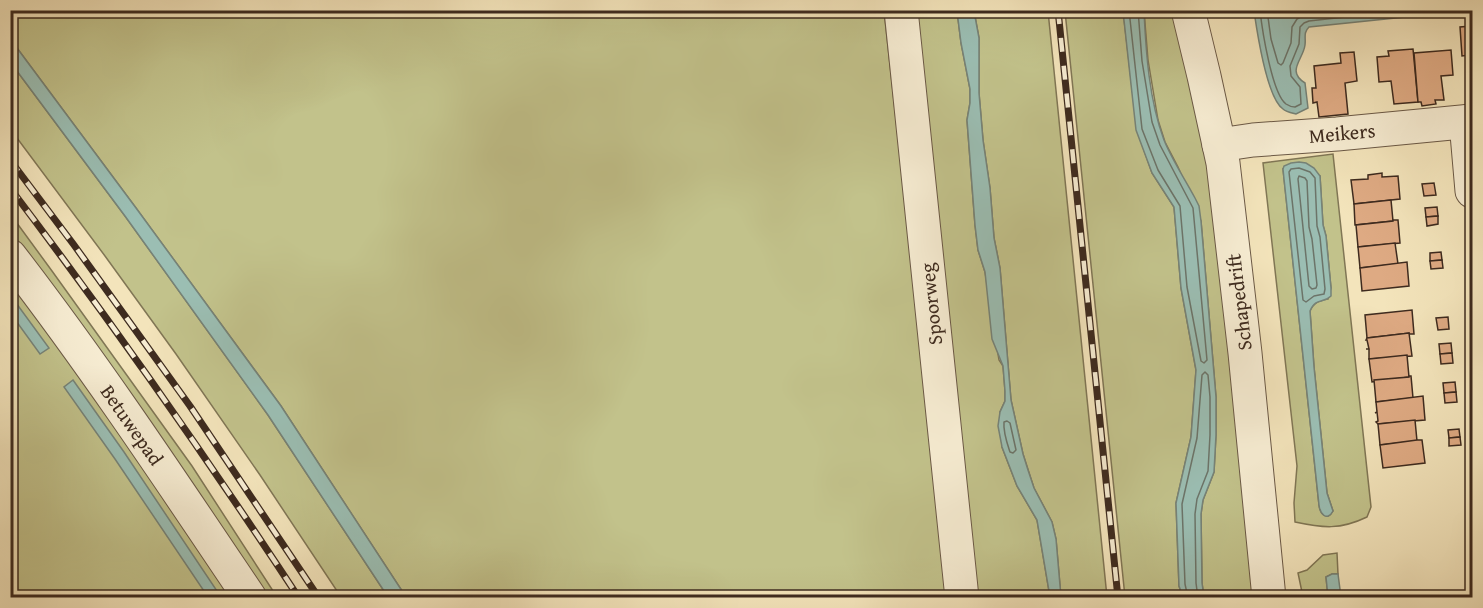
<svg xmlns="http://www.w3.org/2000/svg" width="1483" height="608" font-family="'Gentium Book Plus',serif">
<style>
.green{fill:#c2c28b;stroke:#807655;stroke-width:1.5;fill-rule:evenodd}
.water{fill:#9bbeb3;stroke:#768378;stroke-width:1.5}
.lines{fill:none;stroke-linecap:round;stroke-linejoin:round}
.shore{stroke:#6c7469;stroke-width:1.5}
.building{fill:#deaa83;stroke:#3e2b1f;stroke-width:1.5}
.minor-casing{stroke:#6b5946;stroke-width:35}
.minor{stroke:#f7edd3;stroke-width:33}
.rail-casing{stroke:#3e2b1f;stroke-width:7}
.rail{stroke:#f7edd3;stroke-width:4.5;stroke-dasharray:14;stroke-linecap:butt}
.labels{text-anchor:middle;stroke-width:4.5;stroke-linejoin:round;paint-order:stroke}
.street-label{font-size:20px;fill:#3e2b1f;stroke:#f7edd3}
</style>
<rect width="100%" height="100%" fill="#f3e4bb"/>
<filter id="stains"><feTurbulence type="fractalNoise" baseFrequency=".00333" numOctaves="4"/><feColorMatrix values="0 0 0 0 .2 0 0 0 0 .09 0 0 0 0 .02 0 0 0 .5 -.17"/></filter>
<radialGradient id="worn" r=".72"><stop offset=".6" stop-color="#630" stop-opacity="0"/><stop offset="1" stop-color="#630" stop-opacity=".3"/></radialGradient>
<!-- green -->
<g class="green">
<polygon points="11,10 884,11 949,597 406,597 281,406 136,208 11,40"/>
<polygon points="916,11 957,11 961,43 970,89 970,103 967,120 975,225 978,250 985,272 999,360 1003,366 1005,391 1005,401 1000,412 1002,447 1017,486 1037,520 1050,597 976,597"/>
<polygon points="974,11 1048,11 1107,597 1061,597 1056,539 1052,522 1034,488 1023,454 1011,400 1000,268 994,238 990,188 983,140 979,93 979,38"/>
<polygon points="1065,11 1123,11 1137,130 1152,173 1174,207 1181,288 1196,370 1191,437 1176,503 1179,586 1183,597 1125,597"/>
<polygon points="1144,11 1174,11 1206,140 1255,597 1204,597 1202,583 1201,514 1203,500 1214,472 1216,435 1216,397 1201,221 1178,167 1165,142 1158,120 1148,60"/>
<polygon points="11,63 125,216 268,415 388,597 341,597 260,475 176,354 105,256 11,130"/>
<path d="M1333,154l38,353 -4,10c-27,13 -44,11 -72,5l-1,-19 3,-37 -34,-303zM1283,169l37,7 3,49 3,11 5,52 -3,11c-9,2 -14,3 -18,12l4,56 13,126 6,18c-6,11 -13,2 -14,-6z"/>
<polygon points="11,215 52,271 192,466 277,597 260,597 11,240"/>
<polygon points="10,270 239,597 11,597"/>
<polygon points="1337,553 1338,574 1332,574 1326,577 1328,597 1303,597 1298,573 1307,570 1323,555"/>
</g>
<!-- water -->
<g class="water">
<polygon points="957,11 974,11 979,38 979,93 983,140 990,188 994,238 1000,268 1011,400 1023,454 1028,470 1034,488 1052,522 1056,539 1061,597 1050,597 1037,520 1017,486 1002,447 998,426 1000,412 1005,401 1005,391 1003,366 992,339 985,272 978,250 975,225 967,120 970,103 970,89 961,43"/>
<path d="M1123,11h21c2,41 5,89 20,129 8,20 21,39 31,58l4,8 2,15 15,176v38l-2,37 -11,28 -2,14 1,69 2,14h-21l-4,-11 -3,-83 15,-66 5,-67 -15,-82 -7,-81 -22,-34 -16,-43z"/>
<path d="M1254,11v-1l209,1 -154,16c-6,6 -3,10 -4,18 -2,15 -19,26 0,38l3,25 -12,6c-4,-1 -10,-2 -13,-5 -17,-12 -26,-78 -29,-98z"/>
<polygon points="11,40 136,208 281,406 406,597 388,597 268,415 125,216 11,63"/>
<path d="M1299,162l7,1 8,5 6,8 3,49 3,11 5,52v8c-8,8 -15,1 -21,15l4,56 13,126 6,18c-6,11 -13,3 -14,-6l-35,-326 -1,-10 1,-3 7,-3z"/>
<polygon points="11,296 49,348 40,354 11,314"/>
<polygon points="73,380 124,452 221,597 208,597 115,459 64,387"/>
<polygon points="1332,574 1338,574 1341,597 1328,597 1326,577"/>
</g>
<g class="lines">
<!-- shore -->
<g class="shore">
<polyline points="1129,10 1142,129 1158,170 1180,206 1187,287 1201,361 1204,363 1207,360 1193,208 1160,145 1152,122 1142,61 1138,10"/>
<path d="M1260,10c2,19 12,84 26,94 3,2 6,3 9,3l6,-3 -1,-17 -9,-11 -1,-10 9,-22 1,-17 4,-4 5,-2 99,-11"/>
<polyline points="1267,10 1271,39 1278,63 1281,65 1283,63 1291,43 1292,27 1297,19 1306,14 1336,10"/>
<polygon points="1299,168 1310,172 1315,178 1317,226 1320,237 1325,289 1324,294 1314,296 1306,302 1303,300 1289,172 1291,169"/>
<polygon points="1299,176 1305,178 1307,181 1309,227 1312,239 1317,285 1316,288 1312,289 1309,286 1298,179"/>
<path d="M1007,421l3,2 6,27 -3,3 -3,-1c-3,-9 -7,-20 -6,-30z"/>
<polyline points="1188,598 1185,584 1182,504 1197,438 1202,375 1205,372 1208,375 1210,397 1210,435 1208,471 1197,499 1195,514 1196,583 1198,598"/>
</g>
</g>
<!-- building -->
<g class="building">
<polygon points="1471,26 1472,38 1472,79 1470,55 1462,56 1460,27"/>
<polygon points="1413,49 1418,102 1394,104 1391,81 1379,82 1377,57 1389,56 1388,51"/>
<polygon points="1451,50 1453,75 1441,76 1444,100 1435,100 1436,104 1422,106 1421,102 1418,102 1414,53"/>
<polygon points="1354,52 1357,81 1345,83 1348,114 1319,117 1317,102 1313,103 1312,88 1316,88 1314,66 1341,63 1340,53"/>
<polygon points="1382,173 1382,177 1398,176 1400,199 1354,204 1351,180 1368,179 1368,175"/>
<polygon points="1434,183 1436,195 1424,196 1422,184"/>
<polygon points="1391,200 1393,221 1355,225 1354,204"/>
<polygon points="1437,207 1438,216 1426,217 1425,208"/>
<polygon points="1438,216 1438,224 1427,226 1426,217"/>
<polygon points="1393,220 1398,220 1400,243 1358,247 1356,225 1393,221"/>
<polygon points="1395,243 1398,264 1360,268 1358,247"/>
<polygon points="1441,252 1442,260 1430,261 1430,253"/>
<polygon points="1442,260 1443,268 1431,269 1430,261"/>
<polygon points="1407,262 1409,286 1362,291 1360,268"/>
<polygon points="1412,310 1414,334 1409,334 1409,333 1367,338 1365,315"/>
<polygon points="1448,317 1449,329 1438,330 1436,318"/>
<polygon points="1409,333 1412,356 1369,359 1369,349 1366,349 1369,349 1367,340 1366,340 1367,338"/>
<polygon points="1451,343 1452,353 1440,354 1439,344"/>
<polygon points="1452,353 1453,363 1441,364 1440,354"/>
<polygon points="1407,355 1409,377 1372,382 1369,359"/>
<polygon points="1409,376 1411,376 1413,398 1376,402 1374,380 1409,377"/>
<polygon points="1455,382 1456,392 1444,393 1443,383"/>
<polygon points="1456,392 1457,402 1445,403 1444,393"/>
<polygon points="1423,396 1425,420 1378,424 1376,422 1378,421 1377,412 1375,413 1377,412 1376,402"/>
<polygon points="1415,420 1417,441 1380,445 1378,424"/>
<polygon points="1459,429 1460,437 1449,438 1448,430"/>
<polygon points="1460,437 1461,445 1449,446 1449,438"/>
<polygon points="1417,440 1422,440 1425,463 1383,468 1380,445"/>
</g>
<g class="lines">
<defs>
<g id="minor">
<polyline points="901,10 962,598"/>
<polyline points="1188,10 1204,76 1223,163 1245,353 1269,598"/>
<polyline points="1466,122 1472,191"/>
<polyline points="1219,145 1253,140 1337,134 1472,121"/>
<path d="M10,256c85,110 162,226 240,342"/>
</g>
</defs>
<!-- minor casing -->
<use href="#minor" class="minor-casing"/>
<!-- minor -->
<use href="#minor" class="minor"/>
<defs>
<g id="rail">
<polyline points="1058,10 1118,598"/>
<polyline points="10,160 74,245 190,406 319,598"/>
<path d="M10,188c101,133 197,270 289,410"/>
</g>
</defs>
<!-- rail casing -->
<use href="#rail" class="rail-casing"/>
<!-- rail -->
<use href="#rail" class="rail"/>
</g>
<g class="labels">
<!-- street labels -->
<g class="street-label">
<text transform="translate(1342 133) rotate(-5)" y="7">Meikers</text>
<text transform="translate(1239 302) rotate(-97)" y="7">Schapedrift</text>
<text transform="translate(931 304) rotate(-96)" y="7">Spoorweg</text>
<text transform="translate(132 425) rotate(55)" y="7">Betuwepad</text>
</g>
</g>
<!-- margin -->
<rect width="1483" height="608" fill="none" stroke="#f3e4bb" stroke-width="36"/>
<rect x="12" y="12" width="1459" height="584" fill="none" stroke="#3e2b1f" stroke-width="3"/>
<rect x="18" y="18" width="1447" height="572" fill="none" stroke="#3e2b1f" stroke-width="1.5"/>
<rect width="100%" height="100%" filter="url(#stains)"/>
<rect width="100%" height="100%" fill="url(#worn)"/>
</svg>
